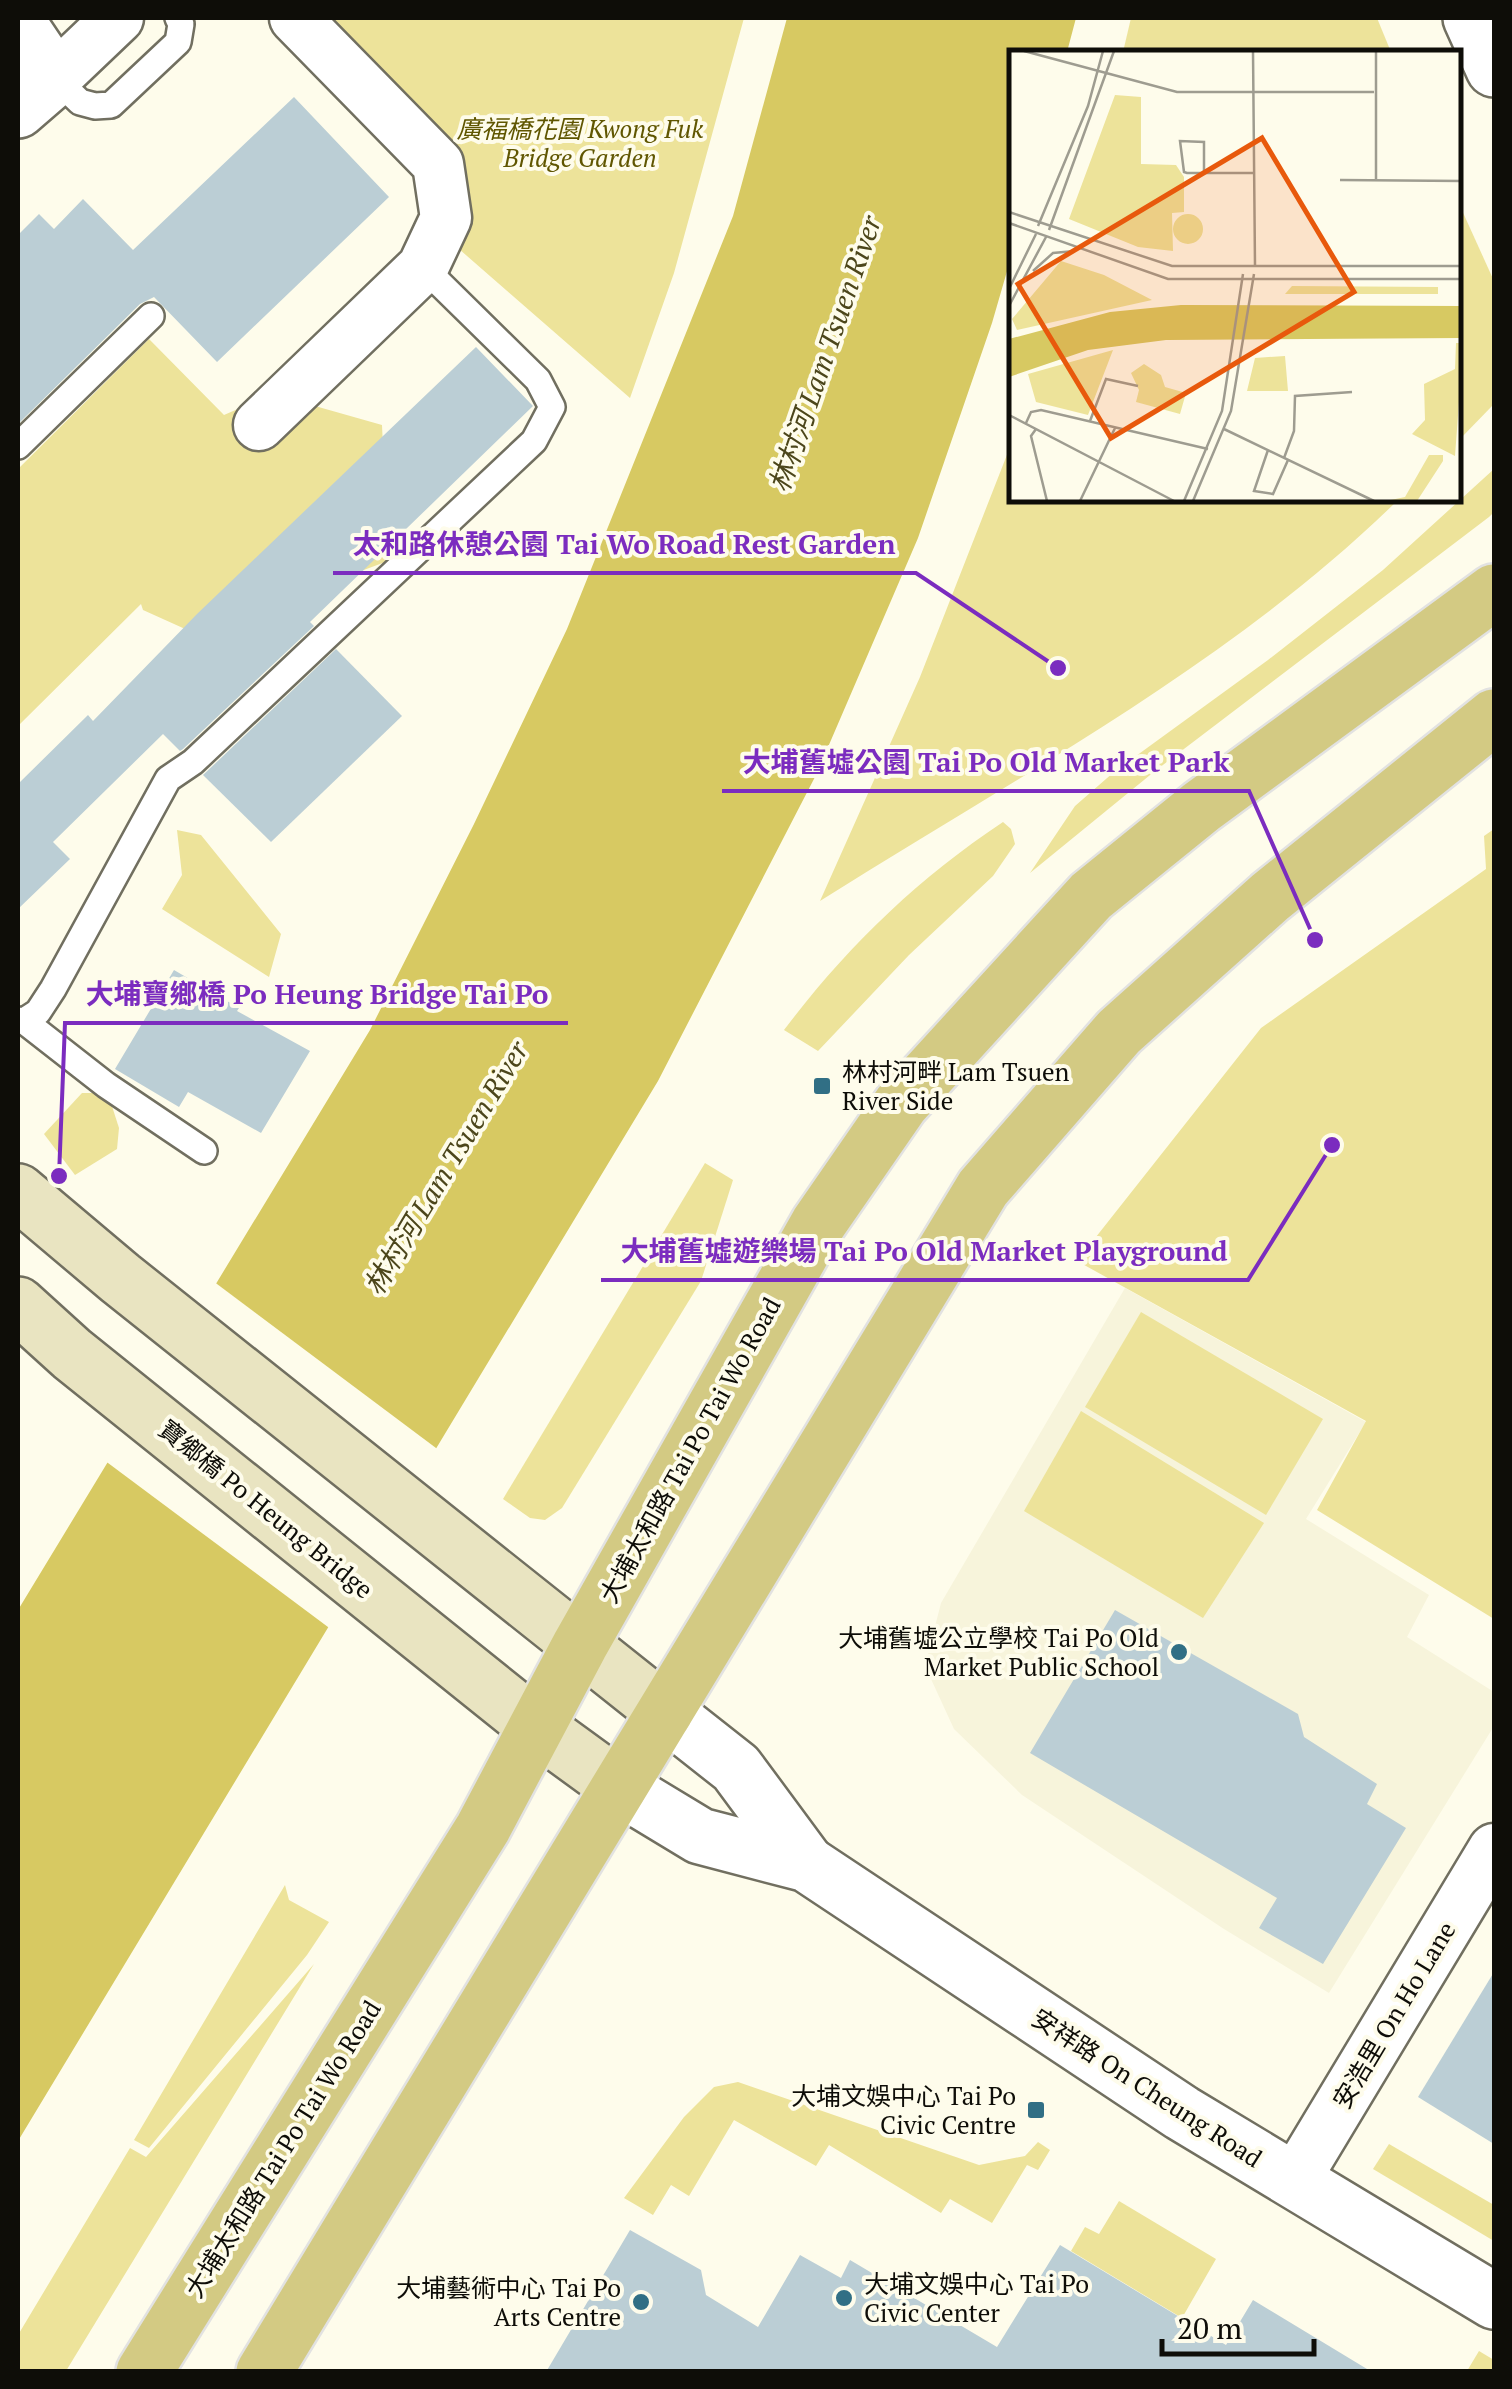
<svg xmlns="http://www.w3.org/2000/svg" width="1512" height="2389" font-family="'PT Serif','Noto Sans TC',serif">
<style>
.built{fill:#f7f4db}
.green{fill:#ede39a}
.water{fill:#d7c962}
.pier{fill:#fefceb}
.building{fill:#bbced5}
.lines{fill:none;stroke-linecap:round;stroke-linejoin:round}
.service-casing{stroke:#716f60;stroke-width:30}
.minor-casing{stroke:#716f60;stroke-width:55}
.tertiary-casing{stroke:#716f60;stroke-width:60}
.secondary-casing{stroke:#716f60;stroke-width:60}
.primary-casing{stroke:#e2e2e1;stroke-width:60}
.service{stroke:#fff;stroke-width:25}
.minor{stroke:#fff;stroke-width:50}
.tertiary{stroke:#fff;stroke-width:55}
.secondary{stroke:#e9e4c1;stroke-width:55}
.primary{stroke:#d3ca83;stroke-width:55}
.poi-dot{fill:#316f85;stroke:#fefceb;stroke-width:4}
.labels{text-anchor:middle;stroke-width:8;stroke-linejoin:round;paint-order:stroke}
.park-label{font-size:25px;font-style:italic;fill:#605601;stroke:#fefceb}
.poi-label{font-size:25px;fill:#0e0d08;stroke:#fefceb;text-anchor:end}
.street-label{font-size:25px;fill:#0e0d08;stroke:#fefceb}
.water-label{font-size:28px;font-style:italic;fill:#4c461b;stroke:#fefceb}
.inset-road{fill:none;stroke:#9e9c90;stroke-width:2.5}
.view{fill:#e8590c;fill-opacity:0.15;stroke:#e8590c;stroke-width:5}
.inset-edge{fill:none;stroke:#0e0d08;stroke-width:5}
.leader{fill:none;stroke:#7b2cbf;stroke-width:4}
.callout-dot{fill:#7b2cbf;stroke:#fefceb;stroke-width:4}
.callout-label{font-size:28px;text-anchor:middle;font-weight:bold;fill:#7b2cbf;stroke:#fefceb;stroke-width:8;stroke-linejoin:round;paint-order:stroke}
</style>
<rect width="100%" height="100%" fill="#fefceb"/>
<!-- built -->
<polygon class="built" points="1125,1288 1366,1422 1306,1519 1429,1595 1407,1637 1494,1692 1494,1726 1329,1993 1224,1929 1022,1795 954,1729 925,1666 941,1603"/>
<!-- green -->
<g class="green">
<polygon points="320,18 744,18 674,273 630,398 459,249 473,219 457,163"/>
<polygon points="1131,18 1377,18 1391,52 1123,52"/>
<polygon points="1460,206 1494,281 1493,405 1460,439"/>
<polygon points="149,339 224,415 256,401 315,406 382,425 388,561 194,633 143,610 141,604 18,726 18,469"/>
<path d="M1012,442v58h386c-167,164 -382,277 -578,401l100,-224z"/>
<polygon points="1494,469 1494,512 1489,517 1155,771 1030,873 1075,806 1114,772 1268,660 1383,570"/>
<path d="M1003,822l8,7 4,15 -22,32 -84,79 -91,96 -34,-21c63,-83 132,-150 219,-208z"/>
<polygon points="1494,829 1494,1619 1317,1510 1366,1421 1077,1261 1261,1028 1486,869 1484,836"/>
<polygon points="177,830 201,835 281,934 269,977 162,909 182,875"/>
<polygon points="82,1093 97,1093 110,1100 119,1128 117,1149 75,1175 44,1134"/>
<polygon points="705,1163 733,1180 701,1281 562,1508 545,1520 530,1518 503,1499"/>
<polygon points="1141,1312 1323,1419 1266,1515 1085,1407"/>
<polygon points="1081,1411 1264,1523 1203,1618 1024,1511"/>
<polygon points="285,1885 289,1900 329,1922 307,1955 149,2148 134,2140"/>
<polygon points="314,1964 66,2371 18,2371 18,2335 130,2148 146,2157"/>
<polygon points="738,2082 979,2165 1025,2156 1038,2142 1050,2150 1038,2170 1027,2165 992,2223 950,2199 941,2213 829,2145 816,2166 734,2120 689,2196 671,2185 653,2215 624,2198 684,2117 714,2087"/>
<polygon points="1389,2144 1494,2205 1494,2241 1373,2169"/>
<polygon points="1119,2201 1216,2259 1182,2318 1071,2251 1085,2227 1099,2234"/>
<polygon points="1479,2351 1494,2360 1494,2371 1467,2371"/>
</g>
<!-- water -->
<polygon class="water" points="787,18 1076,18 1067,52 1012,52 1012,254 992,323 918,538 816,775 658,1081 18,2141 18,1610 370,1030 474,824 567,629 733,216"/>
<!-- pier -->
<polygon class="pier" points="213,1281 440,1451 332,1630 104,1460"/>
<!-- building -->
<g class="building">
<polygon points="294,97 389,197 217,362 154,297 140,304 18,424 18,235 39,214 54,229 83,199 133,250"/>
<polygon points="476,347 533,406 310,622 314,626 183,749 180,751 163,734 53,842 70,859 18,909 18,784 88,715 93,721 197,614"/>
<polygon points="336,649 402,716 271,842 203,775"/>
<polygon points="174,970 239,1008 237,1011 310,1051 261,1133 188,1092 179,1107 115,1069"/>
<polygon points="1115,1610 1298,1714 1304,1737 1377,1784 1367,1804 1406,1828 1323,1964 1259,1928 1277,1898 1030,1753"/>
<polygon points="1494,1972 1494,2144 1418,2097"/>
<polygon points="630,2230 701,2270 706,2295 758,2327 800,2255 841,2278 850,2260 997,2347 1060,2245 1226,2345 1253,2300 1372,2372 546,2372"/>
</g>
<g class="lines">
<defs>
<g id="service">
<polyline points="55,78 80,102 95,106 111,105 178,42 181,24 178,18"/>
<polyline points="18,446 151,316"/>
<polyline points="18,1020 24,1021 38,1012 53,989 168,779 193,762 534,441 552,407 538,380 423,267"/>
<polyline points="24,1021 106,1085 204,1151"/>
</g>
<g id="minor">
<polyline points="55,78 118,18"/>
<polyline points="259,425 423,267 446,218 438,164 295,18"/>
<polyline points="1294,2181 1494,1849"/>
</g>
<g id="tertiary">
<polyline points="1471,18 1494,69"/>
<polyline points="18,23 55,78 18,110"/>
<polyline points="665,1712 736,1768 807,1864"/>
<polyline points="619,1787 700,1836 807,1864 1182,2113 1494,2301"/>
</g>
<g id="secondary">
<polyline points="18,1192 120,1278 665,1712"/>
<polyline points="18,1305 72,1354 538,1728 619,1787"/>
</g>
<g id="primary">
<polyline points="144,2372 483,1828 580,1645 818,1224 901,1104 1091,896 1201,807 1494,592"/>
<polyline points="264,2372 983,1188 1119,1032 1270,897 1494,717"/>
</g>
</defs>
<!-- service casing -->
<use href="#service" class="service-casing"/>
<!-- minor casing -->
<use href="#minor" class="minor-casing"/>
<!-- tertiary casing -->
<use href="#tertiary" class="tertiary-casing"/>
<!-- secondary casing -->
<use href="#secondary" class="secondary-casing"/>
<!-- primary casing -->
<use href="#primary" class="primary-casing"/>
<!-- service -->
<use href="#service" class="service"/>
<!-- minor -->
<use href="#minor" class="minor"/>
<!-- tertiary -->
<use href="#tertiary" class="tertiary"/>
<!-- secondary -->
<use href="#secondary" class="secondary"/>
<!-- primary -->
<use href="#primary" class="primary"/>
</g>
<!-- markers -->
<g class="poi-dot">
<rect x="812" y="1076" width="20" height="20" rx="5"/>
<circle cx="1179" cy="1652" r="10"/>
<rect x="1026" y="2100" width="20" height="20" rx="5"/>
<circle cx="844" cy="2298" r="10"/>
<circle cx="641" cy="2302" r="10"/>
</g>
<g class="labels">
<!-- park labels -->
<g class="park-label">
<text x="580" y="138">廣福橋花園 Kwong Fuk<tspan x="580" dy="29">Bridge Garden</tspan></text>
</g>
<!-- poi labels -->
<g class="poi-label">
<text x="842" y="1081" text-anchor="start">林村河畔 Lam Tsuen<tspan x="842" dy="29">River Side</tspan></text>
<text x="1159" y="1647">大埔舊墟公立學校 Tai Po Old<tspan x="1159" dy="29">Market Public School</tspan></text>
<text x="1016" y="2105">大埔文娛中心 Tai Po<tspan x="1016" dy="29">Civic Centre</tspan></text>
<text x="864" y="2293" text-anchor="start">大埔文娛中心 Tai Po<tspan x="864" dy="29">Civic Center</tspan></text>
<text x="621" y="2297">大埔藝術中心 Tai Po<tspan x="621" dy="29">Arts Centre</tspan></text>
</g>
<!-- street labels -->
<g class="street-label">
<text transform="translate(690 1450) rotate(-61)" y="9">大埔太和路 Tai Po Tai Wo Road</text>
<text transform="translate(266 1509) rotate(39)" y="9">寶鄉橋 Po Heung Bridge</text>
<text transform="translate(1394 2015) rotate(-59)" y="9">安浩里 On Ho Lane</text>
<text transform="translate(1147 2088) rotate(33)" y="9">安祥路 On Cheung Road</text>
<text transform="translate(283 2149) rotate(-58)" y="9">大埔太和路 Tai Po Tai Wo Road</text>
</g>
<!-- water labels -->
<g class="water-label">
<text transform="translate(825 354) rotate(-71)" y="10">林村河 Lam Tsuen River</text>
<text transform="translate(446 1168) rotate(-59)" y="10">林村河 Lam Tsuen River</text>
</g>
</g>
<!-- overview -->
<g transform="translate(1009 50)">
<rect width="452" height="452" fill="#fefceb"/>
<path d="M106,45l26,2v67l35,1 8,12v35l-12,1 1,38 -35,-4 -69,-28zM164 179a15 15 0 1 1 30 0a15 15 0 1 1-30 0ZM52,211l43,14 48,25 -135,30 -5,-11zM283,236l146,1v7h-153zM447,293h5l1,18 -7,95 -43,-22 13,-14 -1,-36 31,-15zM104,300l-25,65 -52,-13 -8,-28zM276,306l3,35h-41l8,-33zM135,314l17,11 4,12 21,6 -6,21 -44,-12 3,-12 -8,-17zM420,405h14v6l-26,40h-31l19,-4z" fill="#ede39a"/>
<path d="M452,256v32l-295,2 -78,10 -79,27v-38l101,-27 71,-7z" fill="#d7c962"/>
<path class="inset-road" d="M15,1l153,41h197M244,1l2,215M195,123v-31l-24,-1 4,31 3,1h67M367,129v-128M331,130l122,1M0,162l163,54h290M0,173l159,56h294M29,176l50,-120 15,-55M40,180l65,-179M24,221l20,-18 22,-2M0,239l27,-55M0,256l37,-69M0,365l165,86M81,371l16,-42 32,7M17,373l5,-11 10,-2 167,39M27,379l-5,7 16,65M215,379l150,72M259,400l-14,41 19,3 15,-34M275,408l10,-27 1,-35 57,-4M71,451l35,-73M175,451l38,-90 21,-137M184,451l38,-90 23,-137"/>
<path class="view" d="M253,88l92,154 -243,146 -93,-154z"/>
<rect width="452" height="452" class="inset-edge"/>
</g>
<!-- callouts -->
<path class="leader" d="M1058 668L916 573H333M1315 940L1249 791H722M59 1176L65 1023H568M1332 1145L1248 1280H601"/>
<g class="callout-dot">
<circle cx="1058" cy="668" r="10"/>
<circle cx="1315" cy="940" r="10"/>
<circle cx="59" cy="1176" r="10"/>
<circle cx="1332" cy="1145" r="10"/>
</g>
<g class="callout-label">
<text x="624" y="554">太和路休憩公園 Tai Wo Road Rest Garden</text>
<text x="986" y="772">大埔舊墟公園 Tai Po Old Market Park</text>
<text x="317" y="1004">大埔寶鄉橋 Po Heung Bridge Tai Po</text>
<text x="924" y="1261">大埔舊墟遊樂場 Tai Po Old Market Playground</text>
</g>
<!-- border -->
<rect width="1512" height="2389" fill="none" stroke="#0e0d08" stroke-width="40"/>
<!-- scale -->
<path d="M1162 2339v15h152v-15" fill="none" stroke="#0e0d08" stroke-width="5"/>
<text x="1177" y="2339" font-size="30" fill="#0e0d08" stroke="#fefceb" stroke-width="8" paint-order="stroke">20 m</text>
</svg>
